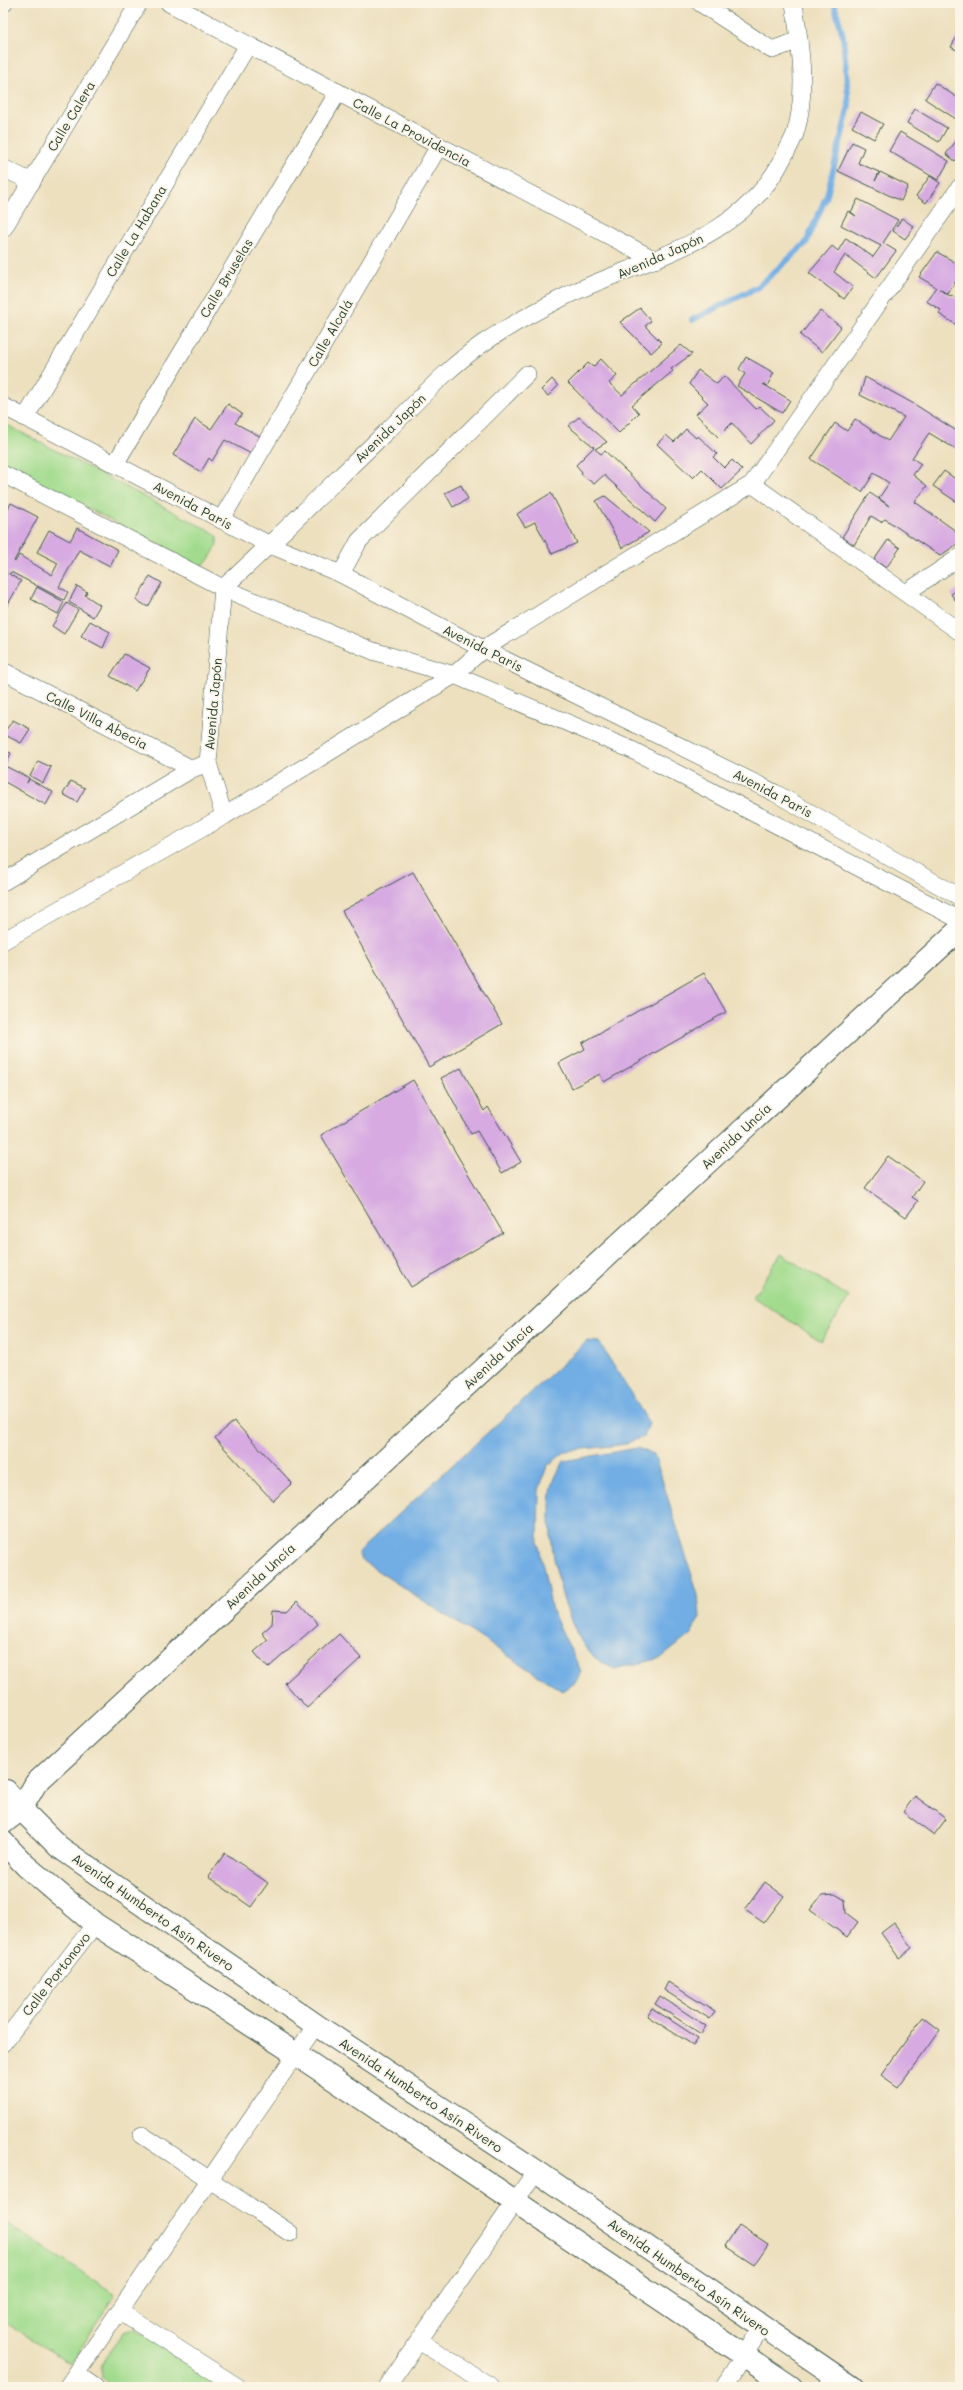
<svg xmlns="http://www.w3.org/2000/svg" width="963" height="2390" font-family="Mali,sans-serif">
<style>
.green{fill:#a2db8e;stroke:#608c61}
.water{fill:#72aee4;stroke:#48768c}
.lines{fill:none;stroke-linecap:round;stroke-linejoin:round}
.stream{stroke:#72aee4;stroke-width:6}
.building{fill:#d7abe2}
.street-casing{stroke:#3e5549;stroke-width:18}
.secondary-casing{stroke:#3e5549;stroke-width:24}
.street{stroke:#fff;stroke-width:17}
.secondary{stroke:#fff;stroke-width:22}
.labels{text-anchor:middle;stroke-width:3.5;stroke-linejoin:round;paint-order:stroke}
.street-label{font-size:13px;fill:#1f3d34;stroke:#fcf5e5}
</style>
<rect width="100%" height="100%" fill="#fcf5e5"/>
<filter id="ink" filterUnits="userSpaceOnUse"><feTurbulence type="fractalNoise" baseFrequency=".025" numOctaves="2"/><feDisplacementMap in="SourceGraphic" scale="8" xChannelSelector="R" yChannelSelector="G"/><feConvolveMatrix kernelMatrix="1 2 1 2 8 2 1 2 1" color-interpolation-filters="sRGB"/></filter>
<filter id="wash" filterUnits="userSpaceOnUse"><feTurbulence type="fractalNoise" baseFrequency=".012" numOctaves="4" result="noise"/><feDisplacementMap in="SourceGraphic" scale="16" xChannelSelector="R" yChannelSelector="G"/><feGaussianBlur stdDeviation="0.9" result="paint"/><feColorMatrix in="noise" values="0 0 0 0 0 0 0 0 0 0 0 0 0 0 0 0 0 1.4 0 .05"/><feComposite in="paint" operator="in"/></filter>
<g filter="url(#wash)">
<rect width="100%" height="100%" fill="#ede0bf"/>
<!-- green -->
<g class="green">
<path d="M3,423l211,110 3,3c3,8 -9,29 -18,30l-4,-2 -192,-100z"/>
<polygon points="781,1254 849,1297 821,1341 753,1297"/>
<polygon points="3,2221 115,2294 71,2364 3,2321"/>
<path d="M133,2329l96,58h-116c-8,-6 -14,-10 -13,-21l23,-34z"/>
</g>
<!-- water -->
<g class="water">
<polygon points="587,1341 599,1342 649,1423 644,1437 620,1445 566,1451 547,1466 539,1490 538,1541 552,1611 581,1671 577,1681 562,1691 361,1560 358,1552"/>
<path d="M637,1448l17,6 44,141 2,22 -9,17 -30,24 -47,11c-7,-4 -15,-8 -21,-13 -32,-29 -51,-133 -40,-173 2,-8 8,-15 11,-22z"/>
</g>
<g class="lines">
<!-- stream -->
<polyline class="stream" points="692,320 758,287 806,243 827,195 849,106 843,36 834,3"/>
</g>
<g id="blocks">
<!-- building -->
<g class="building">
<polygon points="959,33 960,34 960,52 951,47"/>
<polygon points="935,83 958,98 960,95 960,112 956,119 925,99"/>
<polygon points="915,109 947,128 939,142 907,123"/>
<polygon points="861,112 883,124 874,139 852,127"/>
<polygon points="900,132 949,161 938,180 889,151"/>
<polygon points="957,140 960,142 960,155 955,161 946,154"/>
<polygon points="852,142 864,148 858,163 879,172 875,181 880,172 908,186 901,201 838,171"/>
<polygon points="930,176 940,183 926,203 916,196"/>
<polygon points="858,199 898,220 883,243 896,251 876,278 845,255 834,272 853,287 844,299 809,273 832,246 838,251 846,238 873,257 881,246 841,225 848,211 856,216 851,212"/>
<polygon points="902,218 914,227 905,239 893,231"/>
<polygon points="937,252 960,265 960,284 955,282 948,294 939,289 950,296 951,295 960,300 960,327 939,314 941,310 926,301 936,287 919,277"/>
<polygon points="640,308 651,321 645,326 662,343 651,353 620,322"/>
<polygon points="820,311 841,327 822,352 800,335"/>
<polygon points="681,345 692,354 671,369 673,371 632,405 639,413 619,433 568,383 588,363 593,367 601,359 617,376 609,383 622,395"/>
<polygon points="746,357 774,373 767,386 763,384 790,400 782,413 737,386 745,374 739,369"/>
<polygon points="698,370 717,384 724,376 756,409 759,406 774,420 751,444 732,423 718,437 696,414 708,403 689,384"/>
<polygon points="865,377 914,404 960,433 959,451 929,433 912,458 921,464 913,475 927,486 915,502 960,534 960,542 940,556 885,519 881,522 871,516 854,545 842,537 870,493 889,506 879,498 889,483 874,473 862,492 811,459 835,423 847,431 855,419 888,441 904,417 860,395"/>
<polygon points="552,379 558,386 548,396 541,390"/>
<polygon points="228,404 242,414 235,423 263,438 253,455 225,440 212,461 209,458 201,472 173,455 195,419 211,429"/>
<polygon points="579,417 607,442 595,449 601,454 605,451 666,509 655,522 604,475 594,484 581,474 582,472 576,465 594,447 568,426"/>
<polygon points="686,429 696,438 698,436 717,454 713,457 724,468 732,460 742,470 722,489 702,469 693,478 657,444 666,435 674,442"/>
<polygon points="944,471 960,482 960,504 933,486"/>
<polygon points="461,485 468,499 453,507 445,493"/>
<polygon points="551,493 577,543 552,554 535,522 525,527 517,514"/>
<polygon points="605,496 649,532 622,548 596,501"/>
<polygon points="3,498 7,500 3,507"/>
<polygon points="11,503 38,517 14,561 15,562 19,555 52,575 58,563 37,552 49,530 70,541 77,528 118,550 110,566 79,550 59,587 68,592 64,600 11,572 9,574 21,581 3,613 3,580 7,573 3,571 3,517"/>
<polygon points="888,540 900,548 886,568 874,560"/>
<polygon points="150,576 162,583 148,607 136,600"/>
<polygon points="77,586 87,592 85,595 100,605 93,617 69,602"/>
<polygon points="37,587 64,602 58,614 31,599"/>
<polygon points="960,588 960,607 951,594"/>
<polygon points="67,603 78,610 64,634 52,626"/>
<polygon points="90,621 110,632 103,648 81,636"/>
<polygon points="124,654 150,668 135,691 110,676"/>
<polygon points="13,720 30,729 21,743 3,734"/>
<polygon points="3,750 11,753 5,766 29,778 27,783 29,779 53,792 46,805 3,781"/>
<polygon points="38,761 51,767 43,783 30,776"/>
<polygon points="71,781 85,788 77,802 63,794"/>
<polygon points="413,872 502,1024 429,1067 342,911"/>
<polygon points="704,973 726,1012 604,1082 600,1074 572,1088 559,1063 585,1049 582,1043"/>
<polygon points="461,1068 484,1111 488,1107 521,1162 502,1173 477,1131 471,1134 441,1078"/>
<polygon points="413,1080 503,1233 411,1287 321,1135"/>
<polygon points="888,1156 923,1181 912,1197 918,1201 906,1217 865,1188"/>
<polygon points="234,1421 292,1483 273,1501 215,1438"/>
<polygon points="297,1601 318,1624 268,1668 254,1652 268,1640 262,1633 272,1624 273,1610 287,1611"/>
<polygon points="339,1634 361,1658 307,1708 285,1683"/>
<polygon points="915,1796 946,1819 934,1835 903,1812"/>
<polygon points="225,1853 268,1883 251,1907 208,1877"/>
<polygon points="765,1882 784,1896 764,1923 745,1910"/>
<polygon points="835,1894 845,1900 846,1913 858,1922 847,1937 810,1910 822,1895"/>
<polygon points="894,1923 912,1948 899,1958 881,1933"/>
<polygon points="668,1982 715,2012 710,2019 664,1990"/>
<polygon points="660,1996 706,2026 701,2034 655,2004"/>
<polygon points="652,2008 698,2038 693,2045 647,2016"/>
<polygon points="923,2017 940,2030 898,2087 881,2075"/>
<polygon points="739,2225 768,2244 754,2265 725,2246"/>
</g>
</g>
</g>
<g filter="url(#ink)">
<use href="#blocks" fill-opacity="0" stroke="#3e5549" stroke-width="1"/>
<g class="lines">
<defs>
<g id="street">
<polyline points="169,3 655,260"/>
<polyline points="700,3 772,50 799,40"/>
<polyline points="3,4 4,3"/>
<polyline points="3,168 32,182"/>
<polyline points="3,229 139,3"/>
<polyline points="3,406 270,545 341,574 483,649 775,793 960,897"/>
<polyline points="25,418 248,45"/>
<polyline points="115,464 338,92"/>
<polyline points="3,474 223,588 373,651 454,675 632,750 960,920"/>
<polyline points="752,484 960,632"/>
<polyline points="221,520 439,146"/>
<polyline points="341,574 359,541 527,374"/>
<polyline points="907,592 960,557"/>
<polyline points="3,671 192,769"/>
<polyline points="208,763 224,816"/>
<path d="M3,882l189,-113 16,-6 15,-175c55,-50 108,-103 162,-155 31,-30 61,-64 97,-89 26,-18 56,-34 84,-48 78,-38 175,-53 217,-138 4,-8 9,-16 12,-24 13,-41 5,-89 -1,-131"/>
<polyline points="3,941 224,816 318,759 454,675 483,649 752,484 960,187"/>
<polyline points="3,2043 95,1924"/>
<polyline points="142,2135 290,2233"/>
<polyline points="119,2311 238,2387"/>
<polyline points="419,2341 492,2387"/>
<polyline points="76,2374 95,2387"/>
<polyline points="67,2387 316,2025"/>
<polyline points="387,2387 536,2171"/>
<polyline points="724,2387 762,2327"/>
</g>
<g id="secondary">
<polyline points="6,1791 21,1809 59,1847 316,2025 536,2171 852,2387"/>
<polyline points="3,1823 21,1809 36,1783 960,929"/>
<polyline points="3,1842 26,1866 95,1924 296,2054 791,2387"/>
</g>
</defs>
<!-- street casing -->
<use href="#street" class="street-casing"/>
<!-- secondary casing -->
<use href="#secondary" class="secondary-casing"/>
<!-- street -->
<use href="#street" class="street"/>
<!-- secondary -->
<use href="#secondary" class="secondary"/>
</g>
</g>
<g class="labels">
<!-- street labels -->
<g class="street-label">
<text transform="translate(71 116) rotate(-59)" y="5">Calle Calera</text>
<text transform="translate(412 132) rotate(28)" y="5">Calle La Providencia</text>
<text transform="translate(136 231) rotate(-59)" y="5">Calle La Habana</text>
<text transform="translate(660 256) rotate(-24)" y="5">Avenida Japón</text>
<text transform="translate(226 278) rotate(-59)" y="5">Calle Bruselas</text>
<text transform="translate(330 333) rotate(-60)" y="5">Calle Alcalá</text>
<text transform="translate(390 428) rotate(-44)" y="5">Avenida Japón</text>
<text transform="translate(193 505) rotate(28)" y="5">Avenida París</text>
<text transform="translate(483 648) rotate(27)" y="5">Avenida París</text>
<text transform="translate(213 704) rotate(-85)" y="5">Avenida Japón</text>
<text transform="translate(97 720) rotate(27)" y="5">Calle Villa Abecia</text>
<text transform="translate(773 793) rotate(28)" y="5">Avenida París</text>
<text transform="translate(736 1136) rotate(-43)" y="5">Avenida Uncía</text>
<text transform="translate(498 1356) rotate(-43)" y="5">Avenida Uncía</text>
<text transform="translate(260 1576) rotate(-43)" y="5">Avenida Uncía</text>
<text transform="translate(153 1912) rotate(35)" y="5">Avenida Humberto Asín Rivero</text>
<text transform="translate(56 1974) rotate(-52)" y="5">Calle Portonovo</text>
<text transform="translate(421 2095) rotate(34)" y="5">Avenida Humberto Asín Rivero</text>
<text transform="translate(689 2277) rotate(35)" y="5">Avenida Humberto Asín Rivero</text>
</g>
</g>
<!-- margin -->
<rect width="963" height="2390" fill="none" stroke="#fcf5e5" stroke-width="16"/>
</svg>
